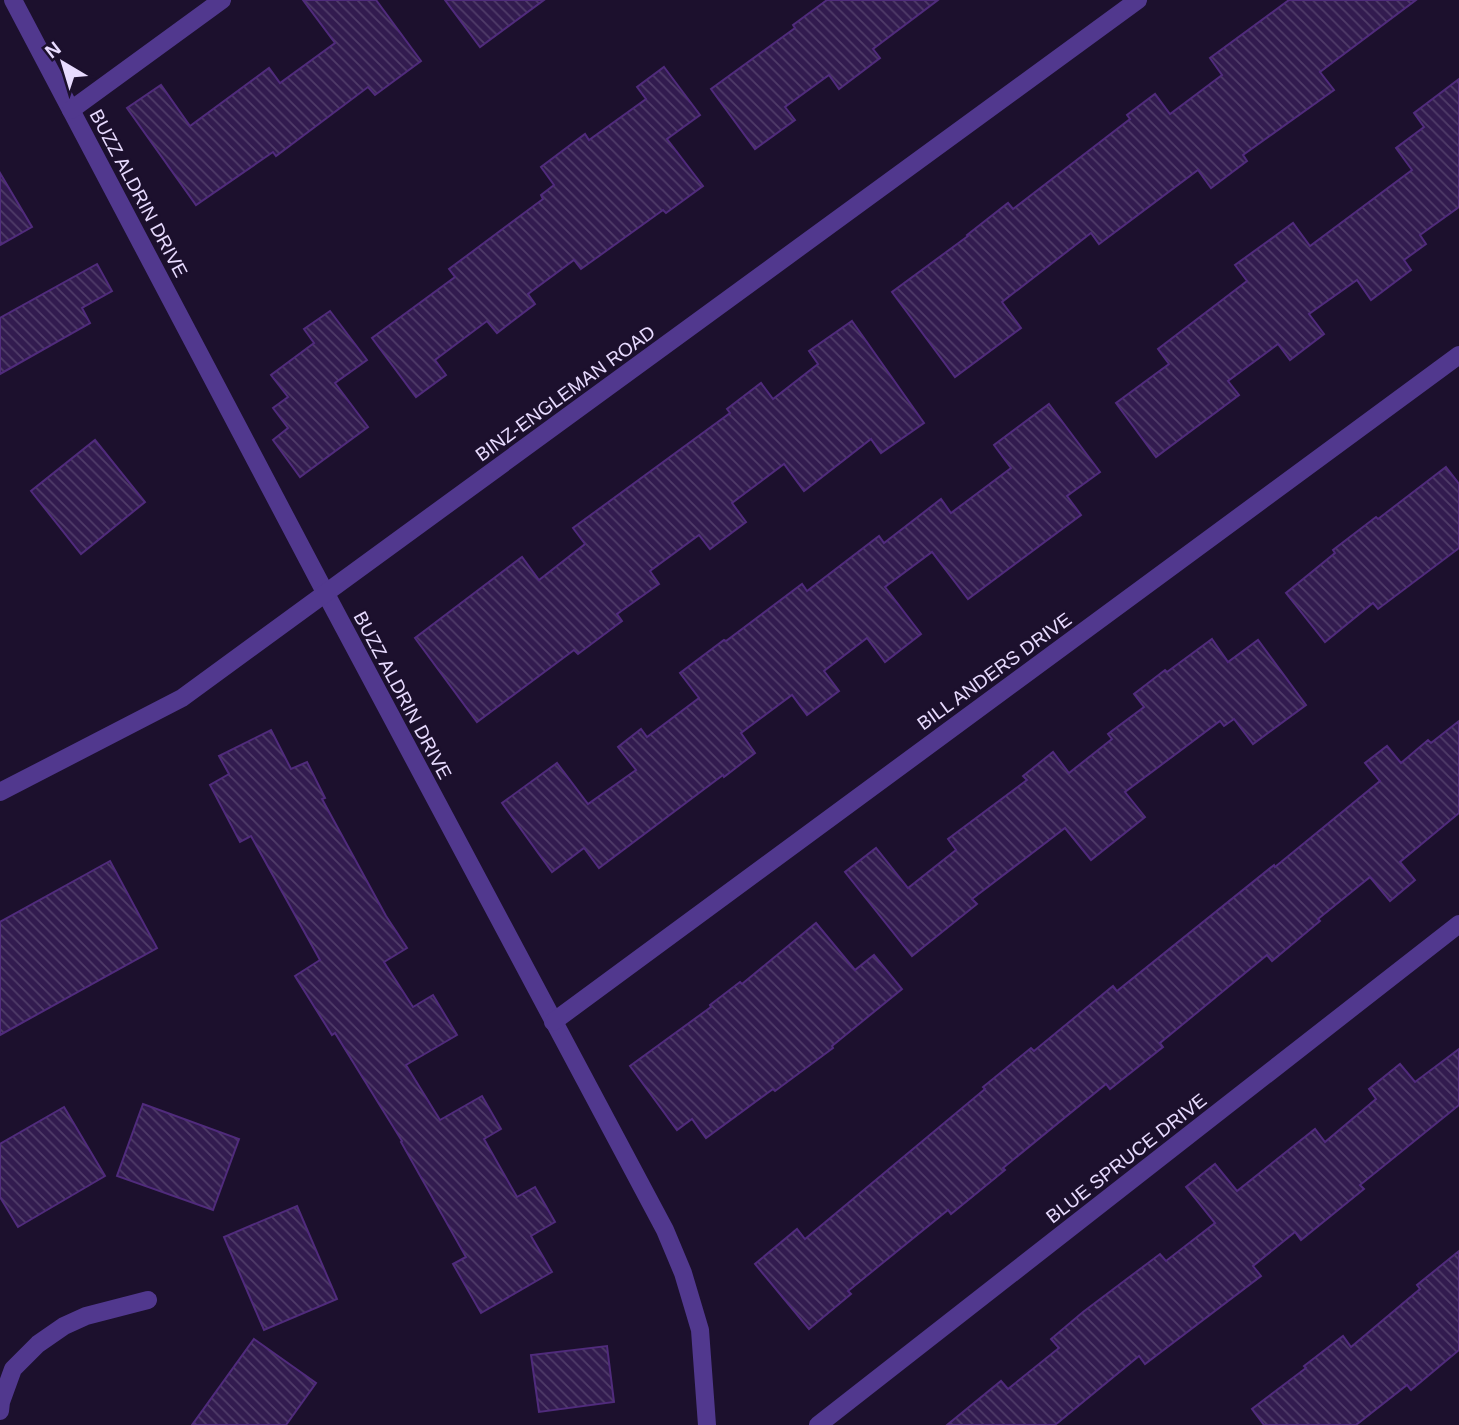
<svg xmlns="http://www.w3.org/2000/svg" width="1459" height="1425" font-family="Arial,sans-serif">
<style>
.building{fill:url(#building-back-hatch);stroke:#502b7c;stroke-width:2}
.lines{fill:none;stroke-linecap:round;stroke-linejoin:round}
.minor{stroke:#51388e;stroke-width:18}
.labels{text-anchor:middle;stroke-width:5;stroke-linejoin:round;paint-order:stroke}
.street-label{font-size:19px;fill:#e8dbff;stroke:#1c102d}
</style>
<defs>
<pattern id="building-back-hatch" width="6" height="6" patternUnits="userSpaceOnUse" patternTransform="scale(1.75)"><rect width="6" height="6" fill="#321b4f"/><path d="M-1 5l2 2M0 0l6 6M5-1l2 2" fill="none" stroke="#503c69"/></pattern>
</defs>
<rect width="100%" height="100%" fill="#1c102d"/>
<!-- building -->
<g class="building">
<polygon points="303,0 376,0 421,61 375,95 368,87 276,156 273,152 196,205 127,108 161,85 190,126 269,68 280,83 335,43"/>
<polygon points="445,0 544,0 480,47"/>
<polygon points="827,0 938,0 873,49 880,58 839,89 829,75 785,107 795,120 755,149 711,89 795,28 793,25"/>
<polygon points="1289,0 1416,0 1320,72 1334,90 1243,155 1247,161 1211,188 1198,170 1099,244 1091,233 1002,302 1021,328 955,377 892,292 968,236 967,235 1008,203 1013,209 1130,119 1127,115 1155,94 1170,114 1222,75 1210,58"/>
<polygon points="664,67 700,115 667,139 703,186 666,213 663,210 581,269 574,260 528,294 535,304 497,333 487,321 435,360 446,375 416,397 372,338 455,277 449,269 543,199 541,195 554,185 541,167 585,134 589,140 646,99 637,87"/>
<polygon points="1459,79 1459,207 1420,235 1426,244 1404,260 1411,270 1371,300 1357,280 1309,314 1324,334 1290,360 1278,344 1228,381 1239,395 1156,457 1116,403 1169,364 1158,349 1247,281 1235,265 1293,223 1310,246 1412,170 1396,148 1424,127 1414,113"/>
<polygon points="0,173 32,227 0,245"/>
<polygon points="97,264 112,291 82,308 90,323 0,374 0,318"/>
<polygon points="330,311 367,360 335,383 368,427 300,477 273,440 288,428 273,408 288,397 271,375 314,343 304,329"/>
<polygon points="852,321 924,423 881,453 871,439 804,491 784,464 732,503 746,522 710,549 699,535 650,571 659,584 617,614 622,621 578,654 574,650 477,722 415,638 522,557 539,580 585,544 573,528 730,413 727,409 761,383 773,399 818,364 809,351"/>
<polygon points="1049,404 1100,472 1067,496 1081,515 968,599 932,552 885,587 921,634 885,662 867,638 824,671 839,691 807,715 792,695 741,733 755,753 724,777 723,775 599,868 584,848 552,872 502,803 557,763 588,804 636,770 618,747 641,729 647,737 699,698 680,673 724,640 726,641 802,584 807,591 879,536 884,543 941,499 951,513 1011,468 994,445"/>
<polygon points="95,440 145,502 81,554 31,491"/>
<polygon points="1446,467 1459,484 1459,548 1378,609 1373,603 1325,642 1286,593 1335,553 1333,550 1376,517 1378,519"/>
<polygon points="1212,639 1228,662 1258,640 1306,705 1253,744 1234,719 1224,726 1220,721 1125,792 1145,817 1091,860 1065,828 972,899 977,904 912,956 845,872 876,848 908,888 956,850 948,839 1027,780 1023,776 1053,752 1069,773 1112,739 1108,734 1144,707 1134,694 1165,670 1167,672"/>
<polygon points="1459,721 1459,813 1400,862 1415,880 1390,901 1370,877 1318,919 1320,921 1272,961 1267,955 1160,1043 1163,1047 1110,1089 1106,1084 1003,1168 1005,1170 951,1214 948,1210 848,1291 851,1294 809,1329 755,1264 797,1229 805,1239 985,1089 983,1087 1031,1048 1034,1051 1113,986 1117,991 1274,865 1275,867 1380,781 1365,763 1387,746 1401,763 1428,740 1431,743"/>
<polygon points="271,730 291,769 307,762 325,798 322,799 386,916 407,948 384,962 413,1007 433,995 457,1035 406,1065 440,1120 482,1096 501,1129 484,1139 517,1197 535,1187 555,1222 531,1236 552,1272 481,1313 453,1264 466,1257 401,1142 402,1141 335,1033 332,1035 295,976 320,960 251,836 240,842 210,785 229,774 219,756"/>
<polygon points="110,861 157,948 0,1035 0,922"/>
<polygon points="816,923 855,970 874,955 902,989 832,1046 833,1048 775,1091 773,1089 706,1138 692,1119 677,1130 630,1066 711,1007 710,1005 740,982 742,984"/>
<polygon points="1459,1049 1459,1105 1360,1185 1364,1189 1301,1240 1295,1232 1253,1266 1261,1276 1145,1364 1139,1356 1055,1425 947,1425 1001,1381 1008,1389 1059,1348 1051,1339 1083,1312 1160,1254 1166,1261 1215,1223 1186,1187 1215,1164 1237,1191 1315,1129 1325,1142 1376,1099 1369,1089 1400,1064 1415,1082"/>
<polygon points="143,1104 239,1139 213,1210 117,1176"/>
<polygon points="64,1107 105,1176 18,1227 0,1197 0,1144"/>
<polygon points="297,1206 337,1299 264,1330 224,1237"/>
<polygon points="1459,1251 1459,1350 1411,1390 1407,1385 1356,1425 1264,1425 1252,1409 1306,1368 1304,1366 1343,1336 1351,1347 1420,1289 1417,1285"/>
<polygon points="254,1339 316,1383 286,1425 192,1425"/>
<polygon points="607,1346 614,1402 539,1412 531,1355"/>
</g>
<g class="lines">
<!-- minor -->
<g class="minor">
<polyline points="13,0 326,594 665,1230 683,1273 700,1330 707,1425"/>
<polyline points="71,110 222,0"/>
<polyline points="0,792 182,698 1138,0"/>
<polyline points="553,1022 1459,355"/>
<polyline points="0,1411 1,1402 13,1369 38,1344 64,1326 86,1316 148,1300"/>
<polyline points="818,1425 1459,924"/>
</g>
</g>
<g class="labels">
<!-- street labels -->
<g class="street-label">
<text transform="translate(139 193) rotate(62)" y="7">BUZZ ALDRIN DRIVE</text>
<text transform="translate(565 393) rotate(-36)" y="7">BINZ-ENGLEMAN ROAD</text>
<text transform="translate(994 671) rotate(-36)" y="7">BILL ANDERS DRIVE</text>
<text transform="translate(403 695) rotate(62)" y="7">BUZZ ALDRIN DRIVE</text>
<text transform="translate(1126 1158) rotate(-38)" y="7">BLUE SPRUCE DRIVE</text>
</g>
</g>
<!-- north arrow -->
<g transform="translate(63 63) rotate(322)" stroke="#1c102d" stroke-width="5" paint-order="stroke">
<path d="M0-5L12 26L0 18L-12 26Z" fill="#e8dbff"/>
<text y="-10" font-size="19" font-weight="bold" text-anchor="middle" fill="#e8dbff">N</text>
</g>
</svg>
